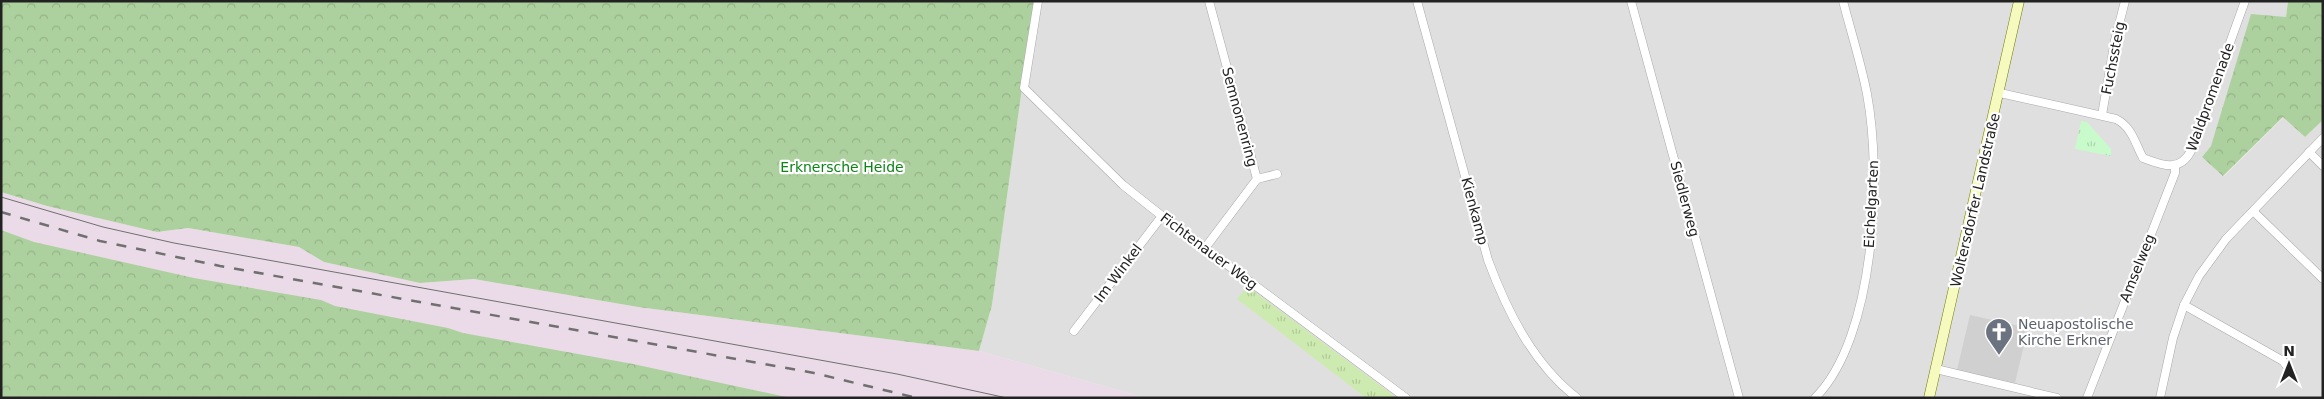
<svg xmlns="http://www.w3.org/2000/svg" width="2324" height="399" font-family="'DejaVu Sans',sans-serif">
<style>
.residential{fill:#e0dfdf}
.religious{fill:#d0d0d0}
.railway{fill:#ebdbe8}
.grass{fill:url(#grass-tufts)}
.forest{fill:url(#forest-crowns)}
.park{fill:url(#park-tufts)}
.lines{fill:none;stroke-linecap:round;stroke-linejoin:round}
.minor-casing{stroke:#a9a9a9;stroke-width:9}
.secondary-casing{stroke:#707d05;stroke-width:11}
.minor{stroke:#fff;stroke-width:8}
.secondary{stroke:#f7fabf;stroke-width:10}
.tram{stroke:#707070;stroke-width:1}
.rail{stroke:#707070;stroke-width:2.5;stroke-dasharray:10 10;stroke-linecap:butt}
.labels{text-anchor:middle;stroke-width:4.5;stroke-linejoin:round;paint-order:stroke}
.street-label{font-size:14px;fill:#222;stroke:#fff}
.park-label{font-size:14px;fill:#0c8416;stroke:#fff}
.worship-label{font-size:14px;fill:#5b616d;stroke:#fff;text-anchor:start}
</style>
<defs>
<pattern id="grass-tufts" width="24" height="20" patternUnits="userSpaceOnUse" patternTransform="scale(1.25)"><rect width="24" height="20" fill="#cdebb0"/><path d="M3 7l-1-3M5 7V3M7 7l1-3M15 17l-1-3M17 17v-4M19 17l1-3" fill="none" stroke="#b0c997"/></pattern>
<pattern id="forest-crowns" width="20" height="18" patternUnits="userSpaceOnUse" patternTransform="scale(1.25)"><rect width="20" height="18" fill="#add19e"/><path d="M2 6a3 3 0 1 1 6 0M12 15a3 3 0 1 1 6 0" fill="none" stroke="#95b388"/></pattern>
<pattern id="park-tufts" width="24" height="20" patternUnits="userSpaceOnUse" patternTransform="scale(1.25)"><rect width="24" height="20" fill="#c8facc"/><path d="M3 7l-1-3M5 7V3M7 7l1-3M15 17l-1-3M17 17v-4M19 17l1-3" fill="none" stroke="#acd6af"/></pattern>
</defs>
<rect width="100%" height="100%" fill="#f2efe9"/>
<!-- residential -->
<polygon class="residential" points="1034,1 2288,1 2286,17 2211,146 2202,157 2224,176 2284,117 2305,137 2323,120 2323,398 1146,398 979,351 992,305"/>
<!-- religious -->
<polygon class="religious" points="1970,315 2028,328 2015,383 1957,370"/>
<!-- railway -->
<polygon class="railway" points="1,192 47,206 157,232 188,228 299,247 325,262 420,283 474,279 638,307 979,351 1146,398 751,398 1,245"/>
<!-- grass -->
<polygon class="grass" points="1247,286 1397,398 1366,398 1237,299"/>
<!-- forest -->
<g class="forest">
<polygon points="1,1 1034,1 992,305 979,351 638,307 474,279 420,283 324,262 299,247 188,228 157,232 47,206 1,192"/>
<polygon points="2288,1 2323,1 2323,120 2305,137 2283,117 2223,176 2202,157 2211,146 2251,14 2286,17"/>
<polygon points="1,230 34,242 194,278 321,300 335,306 448,328 463,333 633,364 791,398 1,398"/>
</g>
<!-- park -->
<polygon class="park" points="2081,121 2087,122 2111,149 2111,156 2075,149"/>
<g class="lines">
<defs>
<g id="minor">
<polyline points="1038,1 1024,88 1123,185 1162,216 1406,398"/>
<path d="M1417,1l71,259c19,51 45,104 89,138"/>
<polyline points="1631,1 1739,398"/>
<path d="M2000,93l116,26c16,8 19,24 27,39 19,7 36,15 48,-7l54,-150"/>
<polyline points="2102,115 2115,40 2125,1"/>
<polyline points="2309,152 2323,166"/>
<polyline points="1257,179 1277,174"/>
<polyline points="2254,212 2323,279"/>
<polyline points="1205,248 1257,179 1209,1"/>
<polyline points="2184,305 2283,361 2292,373"/>
<polyline points="1074,331 1162,216"/>
<polyline points="1936,369 2057,398"/>
<path d="M1815,398c61,-61 67,-224 52,-304 -6,-31 -16,-62 -24,-93"/>
<polyline points="2087,398 2175,173 2175,166"/>
<polyline points="2160,398 2173,338 2184,305 2199,276 2226,239 2323,138"/>
</g>
<polyline id="secondary" points="1929,398 2019,1"/>
</defs>
<!-- minor casing -->
<use href="#minor" class="minor-casing"/>
<!-- secondary casing -->
<use href="#secondary" class="secondary-casing"/>
<!-- minor -->
<use href="#minor" class="minor"/>
<!-- secondary -->
<use href="#secondary" class="secondary"/>
<!-- tram -->
<polyline class="tram" points="1,197 103,227 174,243 897,374 1007,398"/>
<!-- rail -->
<polyline class="rail" points="1,212 100,241 220,266 814,373 917,398"/>
</g>
<!-- icons -->
<defs>
<symbol id="church-pin" viewBox="-11 -11 22 30"><path d="M0 17L-7.5 6A9.5 9.5 0 1 1 7.5 6Z" fill="#6b7280" stroke="#fff"/><path d="M-1.2-6h2.4v3.5h3.3v2.4h-3.3V6h-2.4V-.1h-3.3v-2.4h3.3Z" fill="#fff"/></symbol>
</defs>
<g fill-rule="evenodd">
<use href="#church-pin" x="1983" y="316" width="32" height="43"/>
</g>
<g class="labels">
<!-- street labels -->
<g class="street-label">
<text transform="translate(2113 58) rotate(-79)" y="5">Fuchssteig</text>
<text transform="translate(2210 97) rotate(-70)" y="5">Waldpromenade</text>
<text transform="translate(1240 117) rotate(75)" y="5">Semnonenring</text>
<text transform="translate(1685 199) rotate(75)" y="5">Siedlerweg</text>
<text transform="translate(1975 200) rotate(-77)" y="5">Woltersdorfer Landstraße</text>
<text transform="translate(1871 204) rotate(-87)" y="5">Eichelgarten</text>
<text transform="translate(1475 211) rotate(75)" y="5">Kienkamp</text>
<text transform="translate(1209 251) rotate(37)" y="5">Fichtenauer Weg</text>
<text transform="translate(2137 268) rotate(-68)" y="5">Amselweg</text>
<text transform="translate(1118 273) rotate(-53)" y="5">Im Winkel</text>
</g>
<!-- park labels -->
<g class="park-label">
<text x="842" y="172">Erknersche Heide</text>
</g>
<!-- worship labels -->
<g class="worship-label">
<text x="2018" y="329">Neuapostolische<tspan x="2018" dy="16">Kirche Erkner</tspan></text>
</g>
</g>
<!-- border -->
<rect width="2324" height="399" fill="none" stroke="#222222" stroke-width="5"/>
<!-- north arrow -->
<g transform="translate(2289 364)" stroke="#ffffff" stroke-width="4" paint-order="stroke">
<path d="M0-4L9 19L0 12L-9 19Z" fill="#222222"/>
<text y="-8" font-size="14" font-weight="bold" text-anchor="middle" fill="#222222">N</text>
</g>
</svg>
